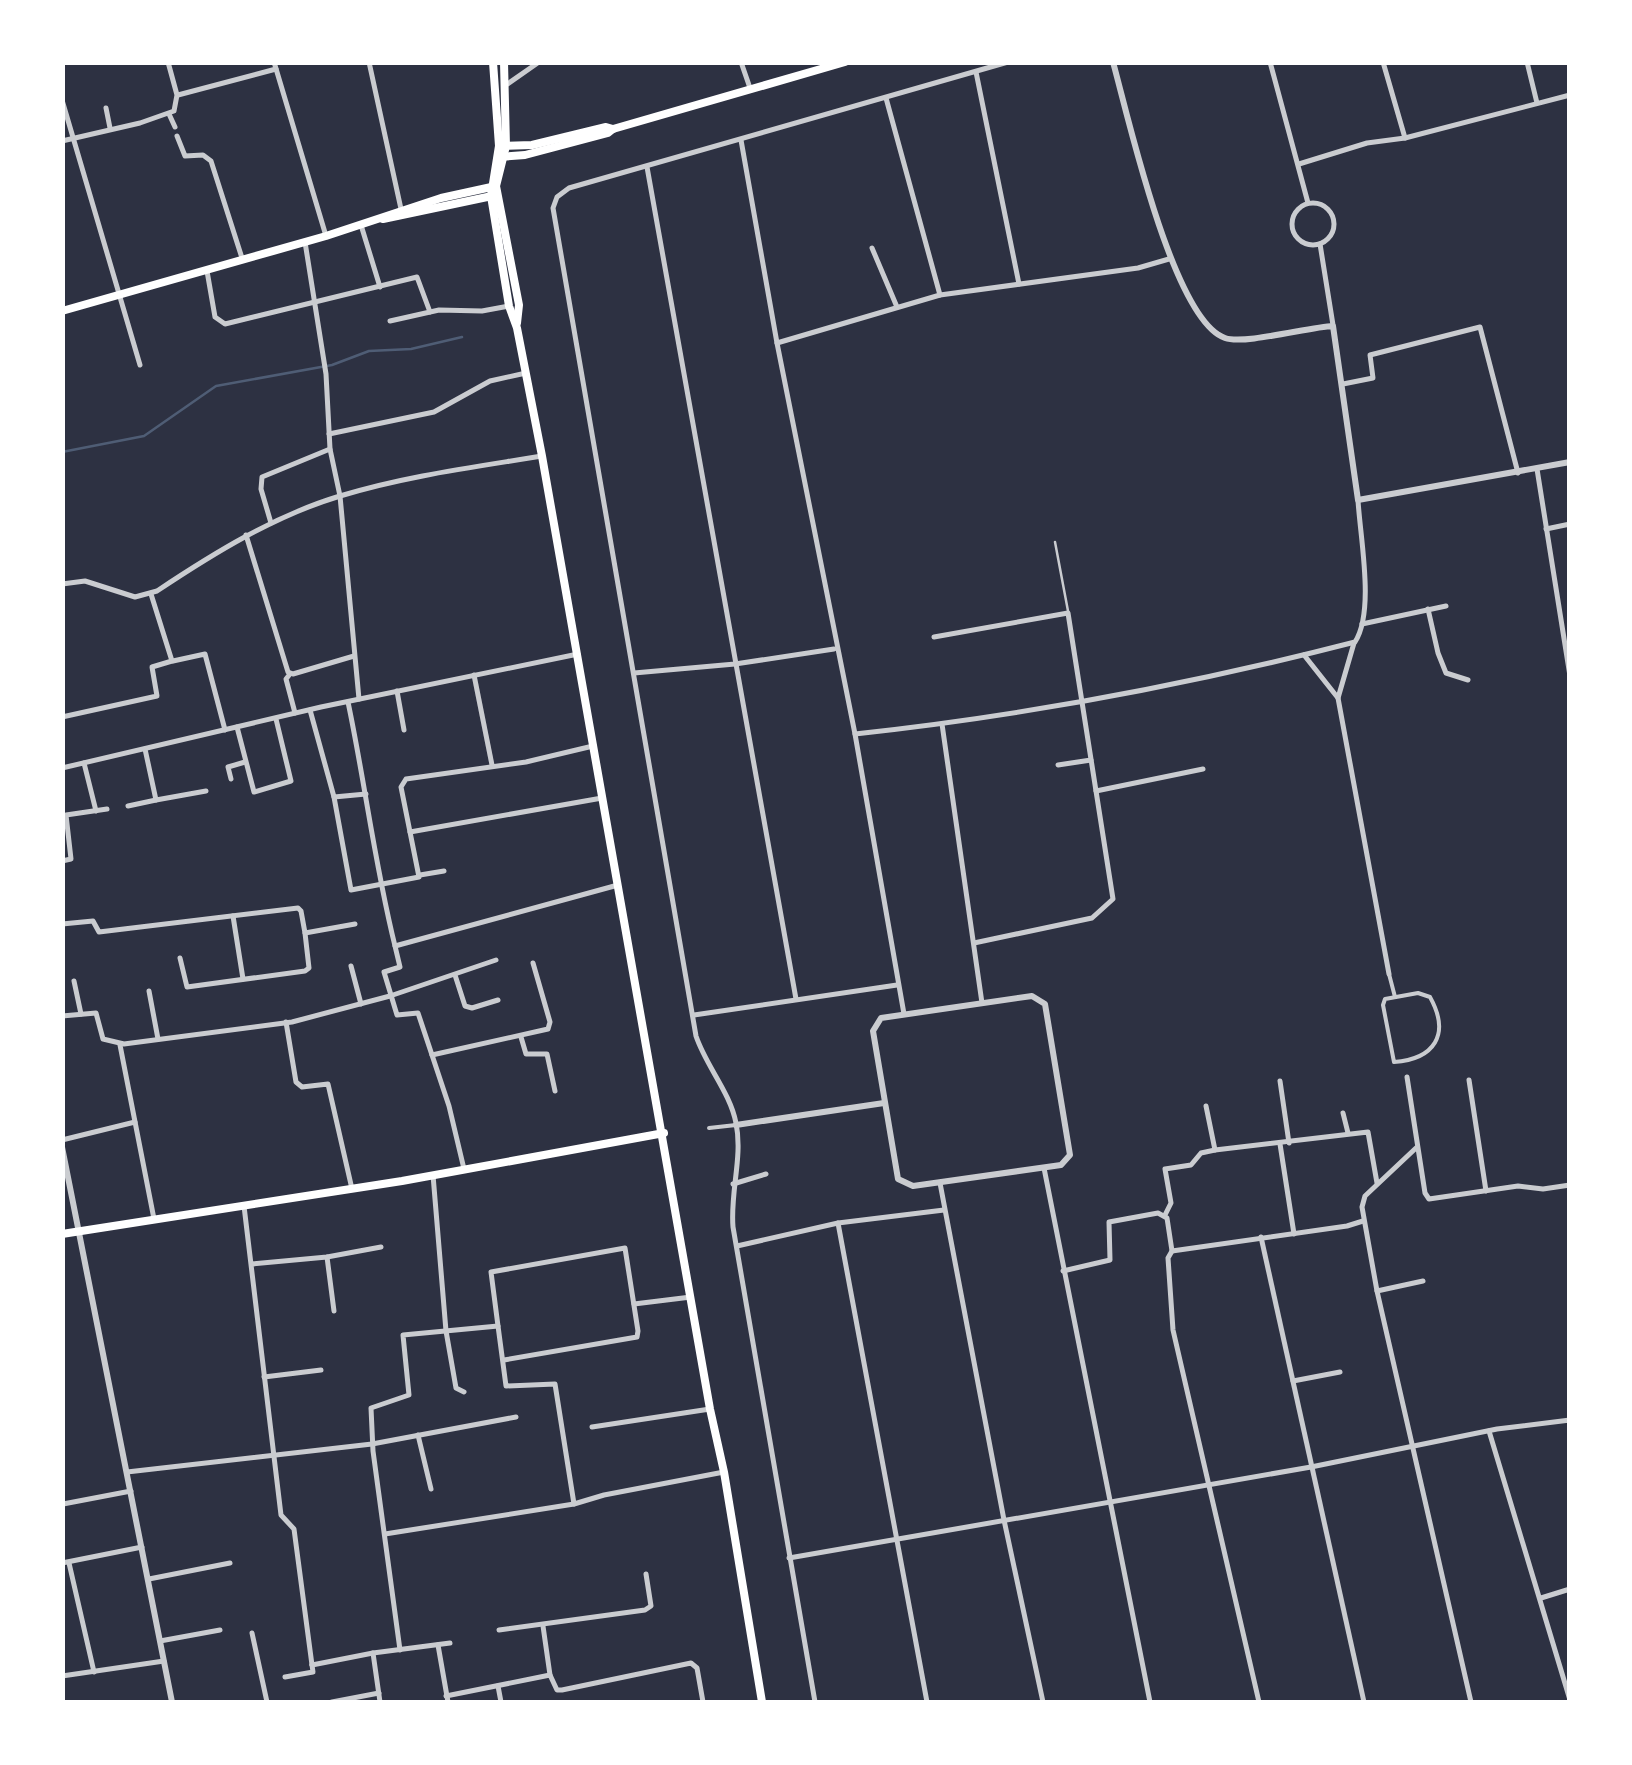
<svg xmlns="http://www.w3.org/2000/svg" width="1632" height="1765" font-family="Mulish,sans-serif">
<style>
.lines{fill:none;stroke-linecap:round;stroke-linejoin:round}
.stream{stroke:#4f5d75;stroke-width:2.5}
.service{stroke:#caccd0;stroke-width:2.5}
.pedestrian{stroke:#caccd0;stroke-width:4}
.minor{stroke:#caccd0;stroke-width:5}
.tertiary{stroke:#caccd0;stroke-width:6}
.secondary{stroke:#fff;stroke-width:8}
.primary{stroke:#fff;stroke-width:8}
</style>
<rect width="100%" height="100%" fill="#2d3142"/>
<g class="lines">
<!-- stream -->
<polyline class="stream" points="62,452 144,436 216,386 332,365 369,351 411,349 462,337"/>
<!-- service -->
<polyline class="service" points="1055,542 1068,611"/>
<!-- pedestrian -->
<g class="pedestrian">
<polyline points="1389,974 1395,997"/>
<path d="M1418,993l12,4c21,38 4,62 -36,65l-11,-57 2,-6z"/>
<polyline points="709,1128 736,1125"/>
</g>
<!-- minor -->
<g class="minor">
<polyline points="274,62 326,236"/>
<polyline points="369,62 401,209"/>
<polyline points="741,62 750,88"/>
<polyline points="1270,62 1308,203"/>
<polyline points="1383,62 1405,138"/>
<polyline points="1527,62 1537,103"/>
<polyline points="976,72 1019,284"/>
<polyline points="506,85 539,62"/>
<polyline points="178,95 276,69"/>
<polyline points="886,98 940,295"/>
<polyline points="62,100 140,365"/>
<polyline points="106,108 110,128"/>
<polyline points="169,114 175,127"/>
<polyline points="177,136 185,156 203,155 211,161 242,258"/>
<polyline points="741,140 777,343 855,734 904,1014"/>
<polyline points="62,141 140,123 174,111 177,95 168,62"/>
<polyline points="1299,164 1367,143 1405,138 1570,95"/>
<polyline points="647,167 796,999"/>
<circle cx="1313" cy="224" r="21"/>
<polyline points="361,225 380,287"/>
<polyline points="305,242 326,374 330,449 340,496 359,699"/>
<polyline points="1320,244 1333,325"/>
<polyline points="872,248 897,307"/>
<polyline points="207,271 215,317 225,324 417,277 430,312"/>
<polyline points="390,321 439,310 482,311 509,306"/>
<polyline points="777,343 940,295 1138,268 1169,259"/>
<polyline points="1343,384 1373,378 1370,355 1480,327 1518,473"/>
<polyline points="329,434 434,412 490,381 526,373"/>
<polyline points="1537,469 1570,676"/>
<polyline points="271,523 261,489 262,477 330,449"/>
<polyline points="1546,529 1570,524"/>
<polyline points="246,535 288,672 293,674 354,656"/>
<path d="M62,584l23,-3 50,16 22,-6c57,-38 117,-75 183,-95 65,-20 135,-29 202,-40"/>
<polyline points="1428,609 1438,653 1446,673 1468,680"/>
<polyline points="1362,624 1446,606"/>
<polyline points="934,637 1068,613 1113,899 1092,918 974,943"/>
<polyline points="1304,655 1338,698 1354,643"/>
<polyline points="173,661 205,654 225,730"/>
<polyline points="634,673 735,664 834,649"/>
<polyline points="290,674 286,679 295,713"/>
<polyline points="474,675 492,765"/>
<polyline points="397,691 404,730"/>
<polyline points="1338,698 1389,974"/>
<path d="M348,702c17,81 27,164 47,244"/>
<polyline points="310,710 334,797 351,890 419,877 401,787 406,779 526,762 593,746"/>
<polyline points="62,717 157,696 152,667 172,661 151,594"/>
<polyline points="942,724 982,1003"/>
<polyline points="237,727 254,792 291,781 276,719"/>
<path d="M855,734c166,-18 337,-50 500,-92 20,-31 5,-105 3,-142"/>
<polyline points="145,749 156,800 206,791"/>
<polyline points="84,763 96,811"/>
<polyline points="1058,765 1091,760"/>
<polyline points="62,768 321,707 578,654"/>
<polyline points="231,779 228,767 245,762"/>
<polyline points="1096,791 1203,769"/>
<polyline points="334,797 366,794"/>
<polyline points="128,806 156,800"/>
<polyline points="410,832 602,798"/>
<polyline points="62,861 71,859 66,815 107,809"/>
<polyline points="420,875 444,871"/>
<polyline points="233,916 243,979"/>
<polyline points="62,924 93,921 99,932 298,908 301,911 305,933 355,924"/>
<polyline points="180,958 187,987 305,971 309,968 305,933"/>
<polyline points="351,966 361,1004"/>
<polyline points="455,975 465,1006 472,1008 498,1000"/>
<polyline points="74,981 81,1014"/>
<polyline points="149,991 158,1039"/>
<polyline points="694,1015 897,985"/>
<polyline points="62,1016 96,1013 103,1039 124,1044 292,1022 390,996 496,960"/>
<polyline points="286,1022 296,1082 302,1087 328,1084 352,1189"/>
<polyline points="521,1037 526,1054 547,1054 555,1091"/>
<polyline points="120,1045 154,1219"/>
<polyline points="432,1055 548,1029 550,1022 533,963"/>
<polyline points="1407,1077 1425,1193 1429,1199 1518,1186 1543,1189 1570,1185"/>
<polyline points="1469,1080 1486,1191"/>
<polyline points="1280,1081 1289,1143"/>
<polyline points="1206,1106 1215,1150 1368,1132 1377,1183"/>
<polyline points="1343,1113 1348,1133"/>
<polyline points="62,1140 135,1122"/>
<polyline points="1280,1144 1294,1234"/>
<polyline points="1416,1148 1365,1196 1362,1207 1377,1291 1471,1702"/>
<polyline points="1044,1168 1150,1702"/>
<polyline points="464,1169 449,1106 418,1013 397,1015 384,972 400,967 395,946 618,885"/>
<polyline points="433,1175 446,1331 456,1388 464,1392"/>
<polyline points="940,1183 1004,1520 1043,1702"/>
<polyline points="733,1184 766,1174"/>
<polyline points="244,1206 281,1515 294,1529 312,1665"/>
<polyline points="1165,1215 1171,1203 1165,1169 1191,1165 1201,1153 1215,1150"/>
<polyline points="838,1223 927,1702"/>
<polyline points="1261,1237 1364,1702"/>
<polyline points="737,1246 838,1223 944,1210"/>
<polyline points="1172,1251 1347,1226 1363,1221"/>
<polyline points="327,1257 334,1311"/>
<polyline points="252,1264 327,1257 381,1247"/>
<polyline points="1063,1271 1110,1260 1109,1222 1158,1213 1167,1218 1172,1251 1168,1258 1173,1330 1259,1702"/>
<polyline points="1377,1291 1423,1281"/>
<polyline points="634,1304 691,1297"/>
<polyline points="498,1326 491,1272 625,1248 638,1331 637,1337 504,1360"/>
<polyline points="264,1377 321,1370"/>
<polyline points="1293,1381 1340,1372"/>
<polyline points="592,1427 710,1409"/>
<polyline points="1489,1431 1570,1700"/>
<polyline points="418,1435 431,1489"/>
<polyline points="127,1472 372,1444 516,1417"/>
<polyline points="63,1504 131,1491"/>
<polyline points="385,1534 574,1504 604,1495 724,1472"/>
<polyline points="789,1558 1311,1467 1497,1429 1570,1420"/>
<polyline points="62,1563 142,1547"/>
<polyline points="69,1563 94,1672"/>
<polyline points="149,1579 230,1563"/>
<polyline points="1541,1598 1570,1589"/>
<polyline points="543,1626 550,1675"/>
<polyline points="499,1630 645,1610 651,1606 646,1574"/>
<polyline points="252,1633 267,1702"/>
<polyline points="160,1641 220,1630"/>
<polyline points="438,1645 448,1702"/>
<polyline points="400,1650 373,1451 371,1408 409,1395 403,1335 498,1326 506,1386 555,1384 574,1504"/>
<polyline points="373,1653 380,1702"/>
<polyline points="312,1665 373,1653 450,1643"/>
<polyline points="62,1676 164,1661"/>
<polyline points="285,1677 313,1672 312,1665"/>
<polyline points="498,1686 501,1702"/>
<polyline points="446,1696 550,1675 557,1690 562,1690 691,1663 697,1668 703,1702"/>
<polyline points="332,1702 379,1693"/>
<path d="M815,1702l-82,-475c-3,-35 10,-70 3,-104 -6,-31 -30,-57 -40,-87l-143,-828 4,-11 12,-9 439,-126"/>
</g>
<!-- tertiary -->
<g class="tertiary">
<path d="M1113,62c15,54 60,258 112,276 19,7 84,-11 108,-12l25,174 212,-38"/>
<polygon points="1032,996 1045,1004 1070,1155 1061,1165 913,1186 898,1179 873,1031 881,1018"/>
<polyline points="736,1125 884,1103"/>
<polyline points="62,1147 172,1702"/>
</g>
<!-- secondary -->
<g class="secondary">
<polyline points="500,146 532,145 606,127 613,129"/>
<polyline points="499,157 525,155 608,133 613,129 845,62"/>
<polyline points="62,1234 402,1181 664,1133"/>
</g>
<!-- primary -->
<g class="primary">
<polyline points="493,62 499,146 491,196 509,306 517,328 542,456 710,1409 724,1472 762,1702"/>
<polyline points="504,62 506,146 496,186 519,305 517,323"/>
<polyline points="383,219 492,196"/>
<polyline points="62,311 326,236 441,198 496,186"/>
</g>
</g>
<!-- border -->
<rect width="1632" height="1765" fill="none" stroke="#ffffff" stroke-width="130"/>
</svg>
